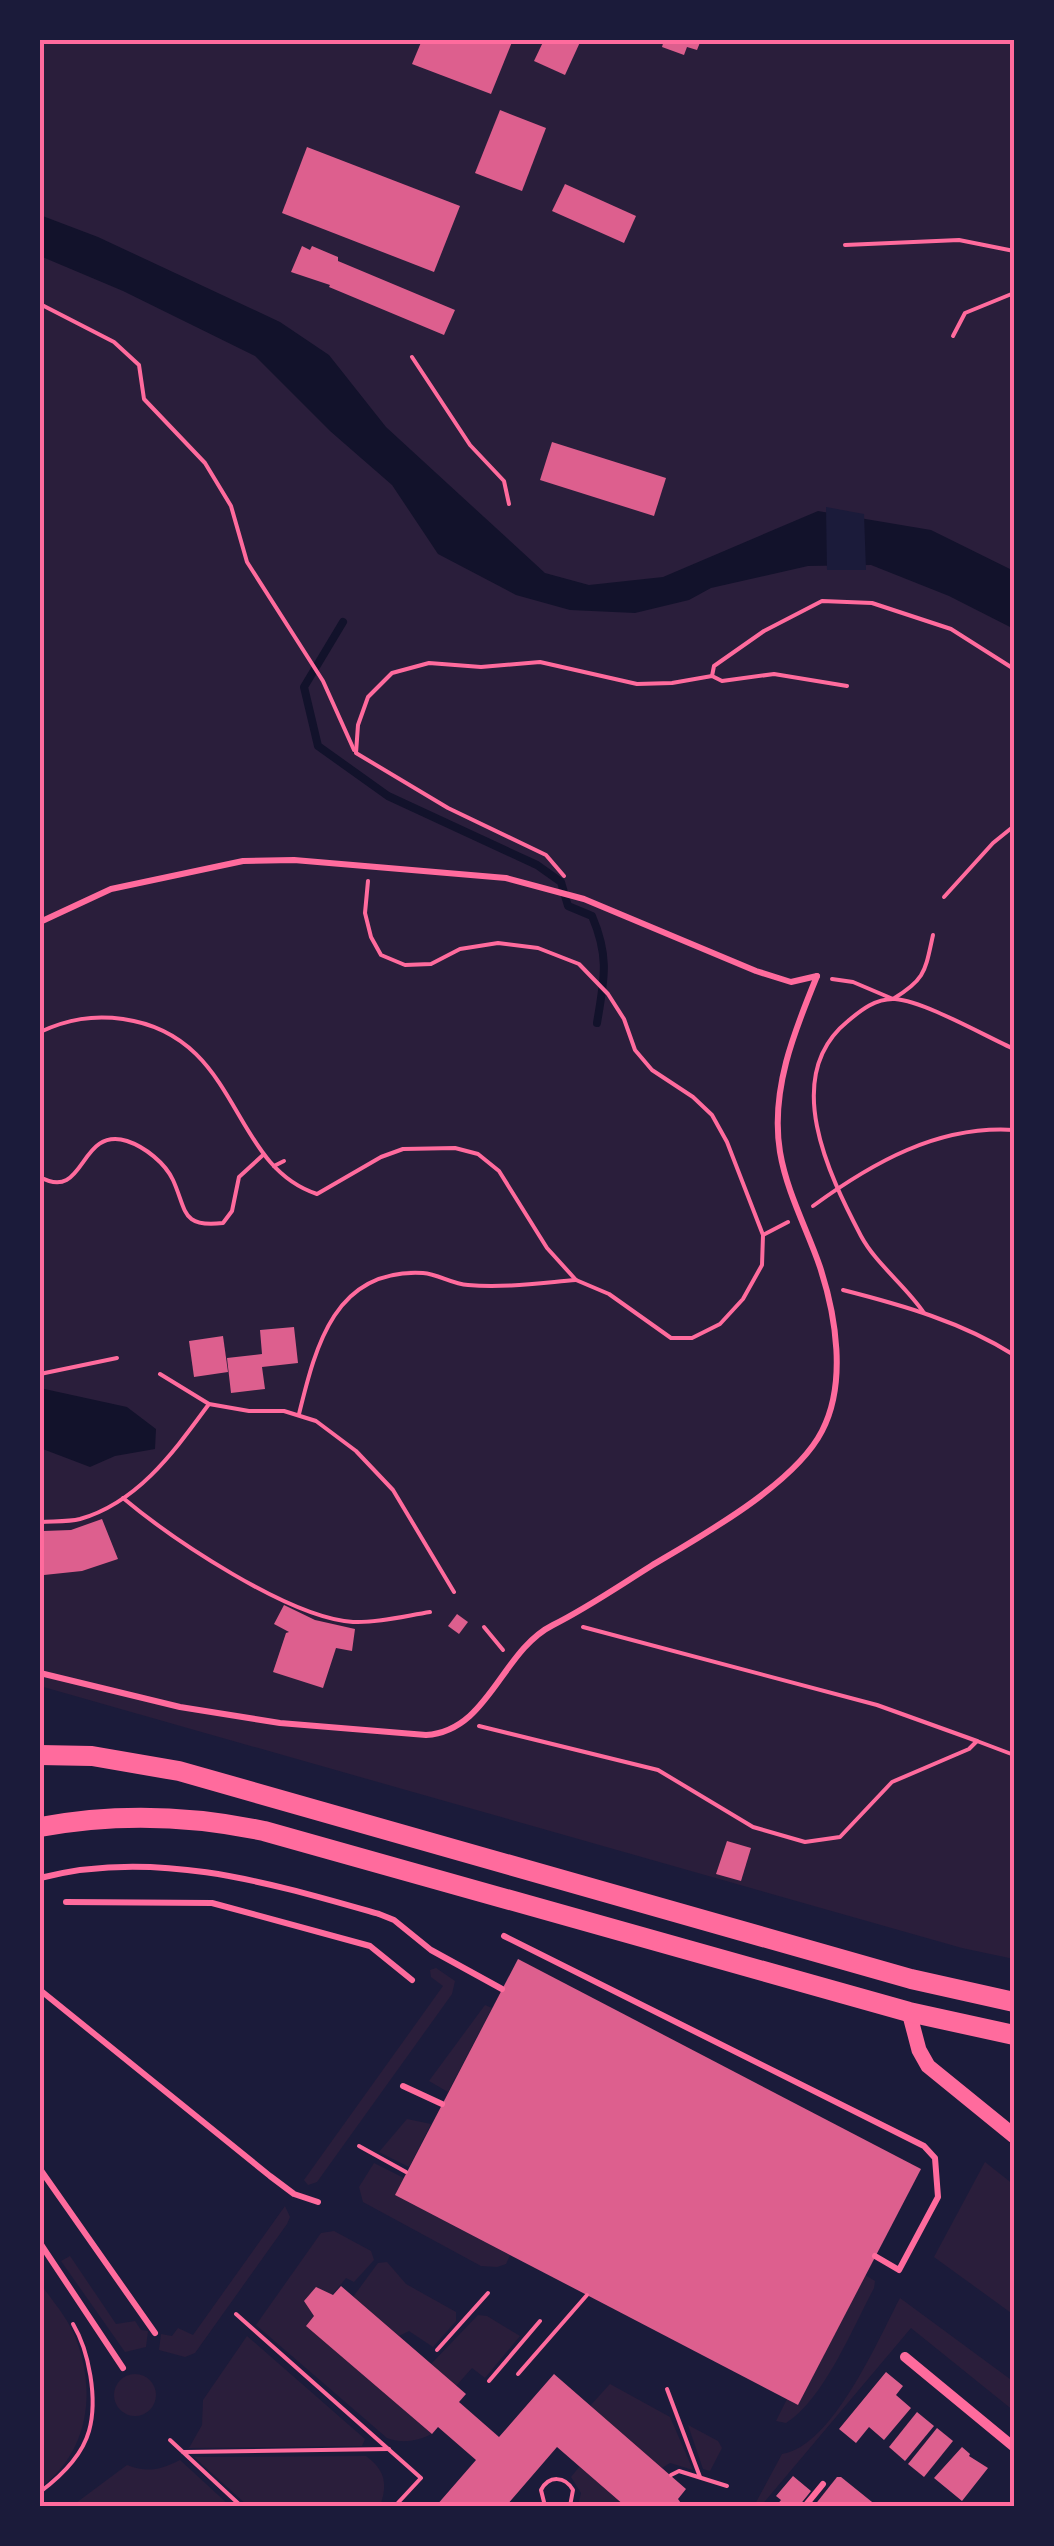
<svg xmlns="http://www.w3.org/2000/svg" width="1054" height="2546" font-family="Jost,sans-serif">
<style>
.green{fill:#2a1e3b}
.water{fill:#12122b}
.pier{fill:#1b1b3a}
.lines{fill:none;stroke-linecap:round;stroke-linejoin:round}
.stream{stroke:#12122b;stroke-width:8}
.building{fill:#dd5f8e}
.path{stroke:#ff6b9d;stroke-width:4}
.service{stroke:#ff6b9d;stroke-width:6}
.minor{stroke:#ff6b9d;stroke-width:10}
.tertiary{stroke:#ff6b9d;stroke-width:15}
.primary{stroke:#ff6b9d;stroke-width:20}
.neatline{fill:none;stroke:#ff6b9d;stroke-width:4}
</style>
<rect width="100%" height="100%" fill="#1b1b3a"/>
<!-- green -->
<g class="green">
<polygon points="40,40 1014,40 1014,1959 962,1948 40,1686"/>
<polygon points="436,1968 455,1981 452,1994 317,2182 308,2185 304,2180 443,1986 431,1977 430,1970"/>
<polygon points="485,2005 492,2008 448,2092 429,2081"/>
<polygon points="407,2119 431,2124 409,2167 379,2152"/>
<polygon points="985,2162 1014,2185 1014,2315 934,2257"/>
<polygon points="374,2163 404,2178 395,2195 510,2255 506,2264 497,2267 481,2266 363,2202 359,2187"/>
<polygon points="285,2206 290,2217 287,2224 195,2353 185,2357 159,2350 161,2334 172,2336 178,2328 193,2335"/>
<path d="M334,2231l37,20 3,9 -20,22 -8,-4 -39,48 125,108c-15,7 -29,10 -45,4l-131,-113 65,-92z"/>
<polygon points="70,2256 116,2324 135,2321 141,2330 148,2331 146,2347 125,2352 61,2261"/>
<polygon points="387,2262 406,2284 456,2312 456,2321 433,2347 409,2331 399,2336 353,2297 378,2263"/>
<path d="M865,2275l10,6 -1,7c-21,39 -50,111 -88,135l-10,-2 11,-22 11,6z"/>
<path d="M40,2283c11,16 26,33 34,51 23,55 16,117 -34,154z"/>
<path d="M900,2298l114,84v29l-103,-83 -150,178h-7l28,-52c50,-7 96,-114 118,-156z"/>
<polygon points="478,2315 487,2316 520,2336 485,2378 472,2368 456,2386 431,2364"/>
<polygon points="247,2336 365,2439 362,2446 189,2448 202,2425 203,2400"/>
<circle cx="135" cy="2395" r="21"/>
<polygon points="610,2384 670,2417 693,2470 670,2463 662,2468 590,2406"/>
<polygon points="688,2425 718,2441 722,2448 710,2471 703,2469"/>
<path d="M366,2456c19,14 22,28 14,50h-132l-54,-49z"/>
<path d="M180,2460l50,46h-158l55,-41c20,8 33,5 53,-5z"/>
<polygon points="580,2466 625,2506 578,2506 581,2493 571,2477"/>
</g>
<!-- water -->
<g class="water">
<polygon points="40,215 98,237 280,322 329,355 386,427 545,573 589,585 663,577 818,511 931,530 1014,571 1014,629 949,596 871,565 808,566 711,588 689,600 635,613 570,610 516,595 438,554 392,485 330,431 255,356 123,291 40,256"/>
<polygon points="40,1388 127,1407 156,1429 155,1449 115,1456 90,1467 40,1448"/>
</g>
<!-- pier -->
<polygon class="pier" points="826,507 864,514 866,570 827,570"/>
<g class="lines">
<!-- stream -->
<path class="stream" d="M343,622l-39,65 14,59 70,50 149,69 24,17 7,24 24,10c18,42 12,64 5,107"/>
</g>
<!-- building -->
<g class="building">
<polygon points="422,40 507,40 512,42 491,94 412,64"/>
<polygon points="544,40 581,40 565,75 534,61"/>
<polygon points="664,40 701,40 697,50 687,47 684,55 662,47"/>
<polygon points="500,110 546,128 522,191 475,173"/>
<polygon points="307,147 460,206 434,272 282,213"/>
<polygon points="565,184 636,216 624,243 552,211"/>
<polygon points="302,246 310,250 312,246 338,257 338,261 455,310 444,335 329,287 330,285 291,272"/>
<polygon points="552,442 666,478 654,516 540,480"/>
<polygon points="294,1327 298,1363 262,1367 265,1389 231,1393 227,1358 262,1354 260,1330"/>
<polygon points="223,1336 228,1372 194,1377 189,1341"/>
<polygon points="102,1519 118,1559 82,1571 44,1575 44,1531 71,1530"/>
<polygon points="284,1605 315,1620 355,1629 352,1651 336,1648 323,1688 273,1672 286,1633 289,1632 274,1624"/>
<polygon points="457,1614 468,1622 459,1634 448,1626"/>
<polygon points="727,1841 751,1848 741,1881 716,1874"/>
<polygon points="518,1959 921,2169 798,2405 395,2195"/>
<polygon points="341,2286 466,2394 459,2402 499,2437 554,2374 686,2489 678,2499 683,2506 625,2506 557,2447 506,2506 436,2506 476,2460 438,2427 432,2434 306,2326 314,2316 304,2301 316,2287 333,2295"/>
<polygon points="886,2372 903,2386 896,2395 911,2408 884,2440 869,2427 856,2443 839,2429"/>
<polygon points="917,2412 934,2426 905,2461 889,2447"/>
<polygon points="937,2428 953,2441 924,2477 908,2464"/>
<polygon points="962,2447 970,2454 969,2456 988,2468 962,2501 934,2478"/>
<polygon points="793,2476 811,2491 799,2506 776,2506 781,2500 776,2496"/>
<polygon points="837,2477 841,2477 877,2506 814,2506"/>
</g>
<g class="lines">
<!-- path -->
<g class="path">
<polyline points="845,245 959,240 1014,251"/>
<polyline points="40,304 114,342 139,365 144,399 205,463 231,506 247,562 323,681 354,750"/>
<polyline points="953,336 965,313 1014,293"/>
<polyline points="412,357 470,445 504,481 509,504"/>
<polyline points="712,676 714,666 764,631 822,601 872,603 951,629 1014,669"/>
<polyline points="564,876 546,855 448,808 356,753 358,725 368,697 392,673 429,663 481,667 540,662 637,684 672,683 712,676 722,681 774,674 847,686"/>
<polyline points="944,897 993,843 1014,826"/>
<path d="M832,979l21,3 40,17c33,-20 32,-28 40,-64"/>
<path d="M40,1032c28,-13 53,-17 83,-13 119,17 105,146 194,175l64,-37 22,-8 52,-1 23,6 21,17 48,77 29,32 33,14 62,44h21l28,-14 23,-25 19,-34 1,-30 -36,-93 -15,-27 -19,-18 -41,-27 -17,-20 -11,-31 -16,-25 -29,-30 -41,-16 -40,-5 -38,6 -29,15 -26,1 -24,-10 -10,-18 -6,-24 3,-32"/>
<polyline points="274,1166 284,1161"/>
<path d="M40,1177c46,26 38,-51 87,-36 18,6 38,22 46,39 14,31 8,48 50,43l9,-12 7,-34 24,-22"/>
<path d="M813,1206c59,-43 125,-81 201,-76"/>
<polyline points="763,1235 788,1222"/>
<path d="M843,1290c59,15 119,32 171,65"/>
<path d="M924,1313c-18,-27 -48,-49 -63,-77 -32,-61 -81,-160 -13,-215 13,-11 28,-23 47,-22 29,2 90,37 119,50"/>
<polyline points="40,1374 117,1358"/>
<polyline points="160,1374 209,1404 249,1411 284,1411 316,1421 356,1451 393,1490 454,1592"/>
<path d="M299,1414c17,-69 36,-146 124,-141 15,1 29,11 45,12 36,3 72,-2 108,-5"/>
<path d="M123,1498c49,41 166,120 230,124 25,1 52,-6 77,-10"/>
<path d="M40,1522c13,-1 28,0 40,-3 59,-17 95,-69 129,-115"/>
<polyline points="484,1627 503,1650"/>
<polyline points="583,1627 877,1705 977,1741"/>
<polyline points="479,1726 658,1770 753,1827 805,1842 840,1837 892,1782 969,1749 977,1741 1014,1755"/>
<polyline points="359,2146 406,2172"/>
<polyline points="236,2314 421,2478 395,2506"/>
<polyline points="437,2350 488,2293"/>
<polyline points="518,2374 587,2295"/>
<polyline points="489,2381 540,2321"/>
<polyline points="667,2389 700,2477"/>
<polyline points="170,2440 241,2506"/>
<polyline points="183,2452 389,2449"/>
<polyline points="671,2475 679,2471 727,2486"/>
<path d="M40,2492c20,-15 42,-36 49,-61 9,-32 0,-80 -16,-107"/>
<path d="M545,2506l-4,-16c8,-15 24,-14 32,0l-3,16"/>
</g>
<!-- service -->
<g class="service">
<polyline points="40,922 111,889 243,861 294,860 506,878 584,899 756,971 791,982 817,976"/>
<path d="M40,1673l140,34 100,16 146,12c63,-4 75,-84 127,-110 34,-17 66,-39 98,-59 52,-31 144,-82 171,-135 25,-48 14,-115 -2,-164 -13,-38 -33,-74 -40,-115 -10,-61 14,-120 37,-176"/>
<path d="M40,1878c114,-30 230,5 339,36l15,6 37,30 71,39"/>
<polyline points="66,1902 212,1903 370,1946 412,1980"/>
<polyline points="504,1936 924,2146 935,2158 938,2197 899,2270 875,2256"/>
<polyline points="40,1990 270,2176 294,2194 318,2202"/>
<polyline points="403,2086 442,2104"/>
<polyline points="40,2169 155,2333"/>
<polyline points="40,2243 123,2368"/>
<polyline points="805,2506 823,2484"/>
</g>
<!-- minor -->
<polyline class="minor" points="905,2357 1014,2447"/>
<!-- tertiary -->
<polyline class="tertiary" points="909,2012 919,2050 928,2066 1014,2136"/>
<!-- primary -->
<g class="primary">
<polyline points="40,1755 92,1756 179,1771 911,1979 1014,2002"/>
<path d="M40,1827c75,-14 149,-12 224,4l645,181 105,23"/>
</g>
</g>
<!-- border -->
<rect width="1054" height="2546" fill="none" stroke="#1b1b3a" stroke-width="85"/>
<rect x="42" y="42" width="970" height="2462" class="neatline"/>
</svg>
